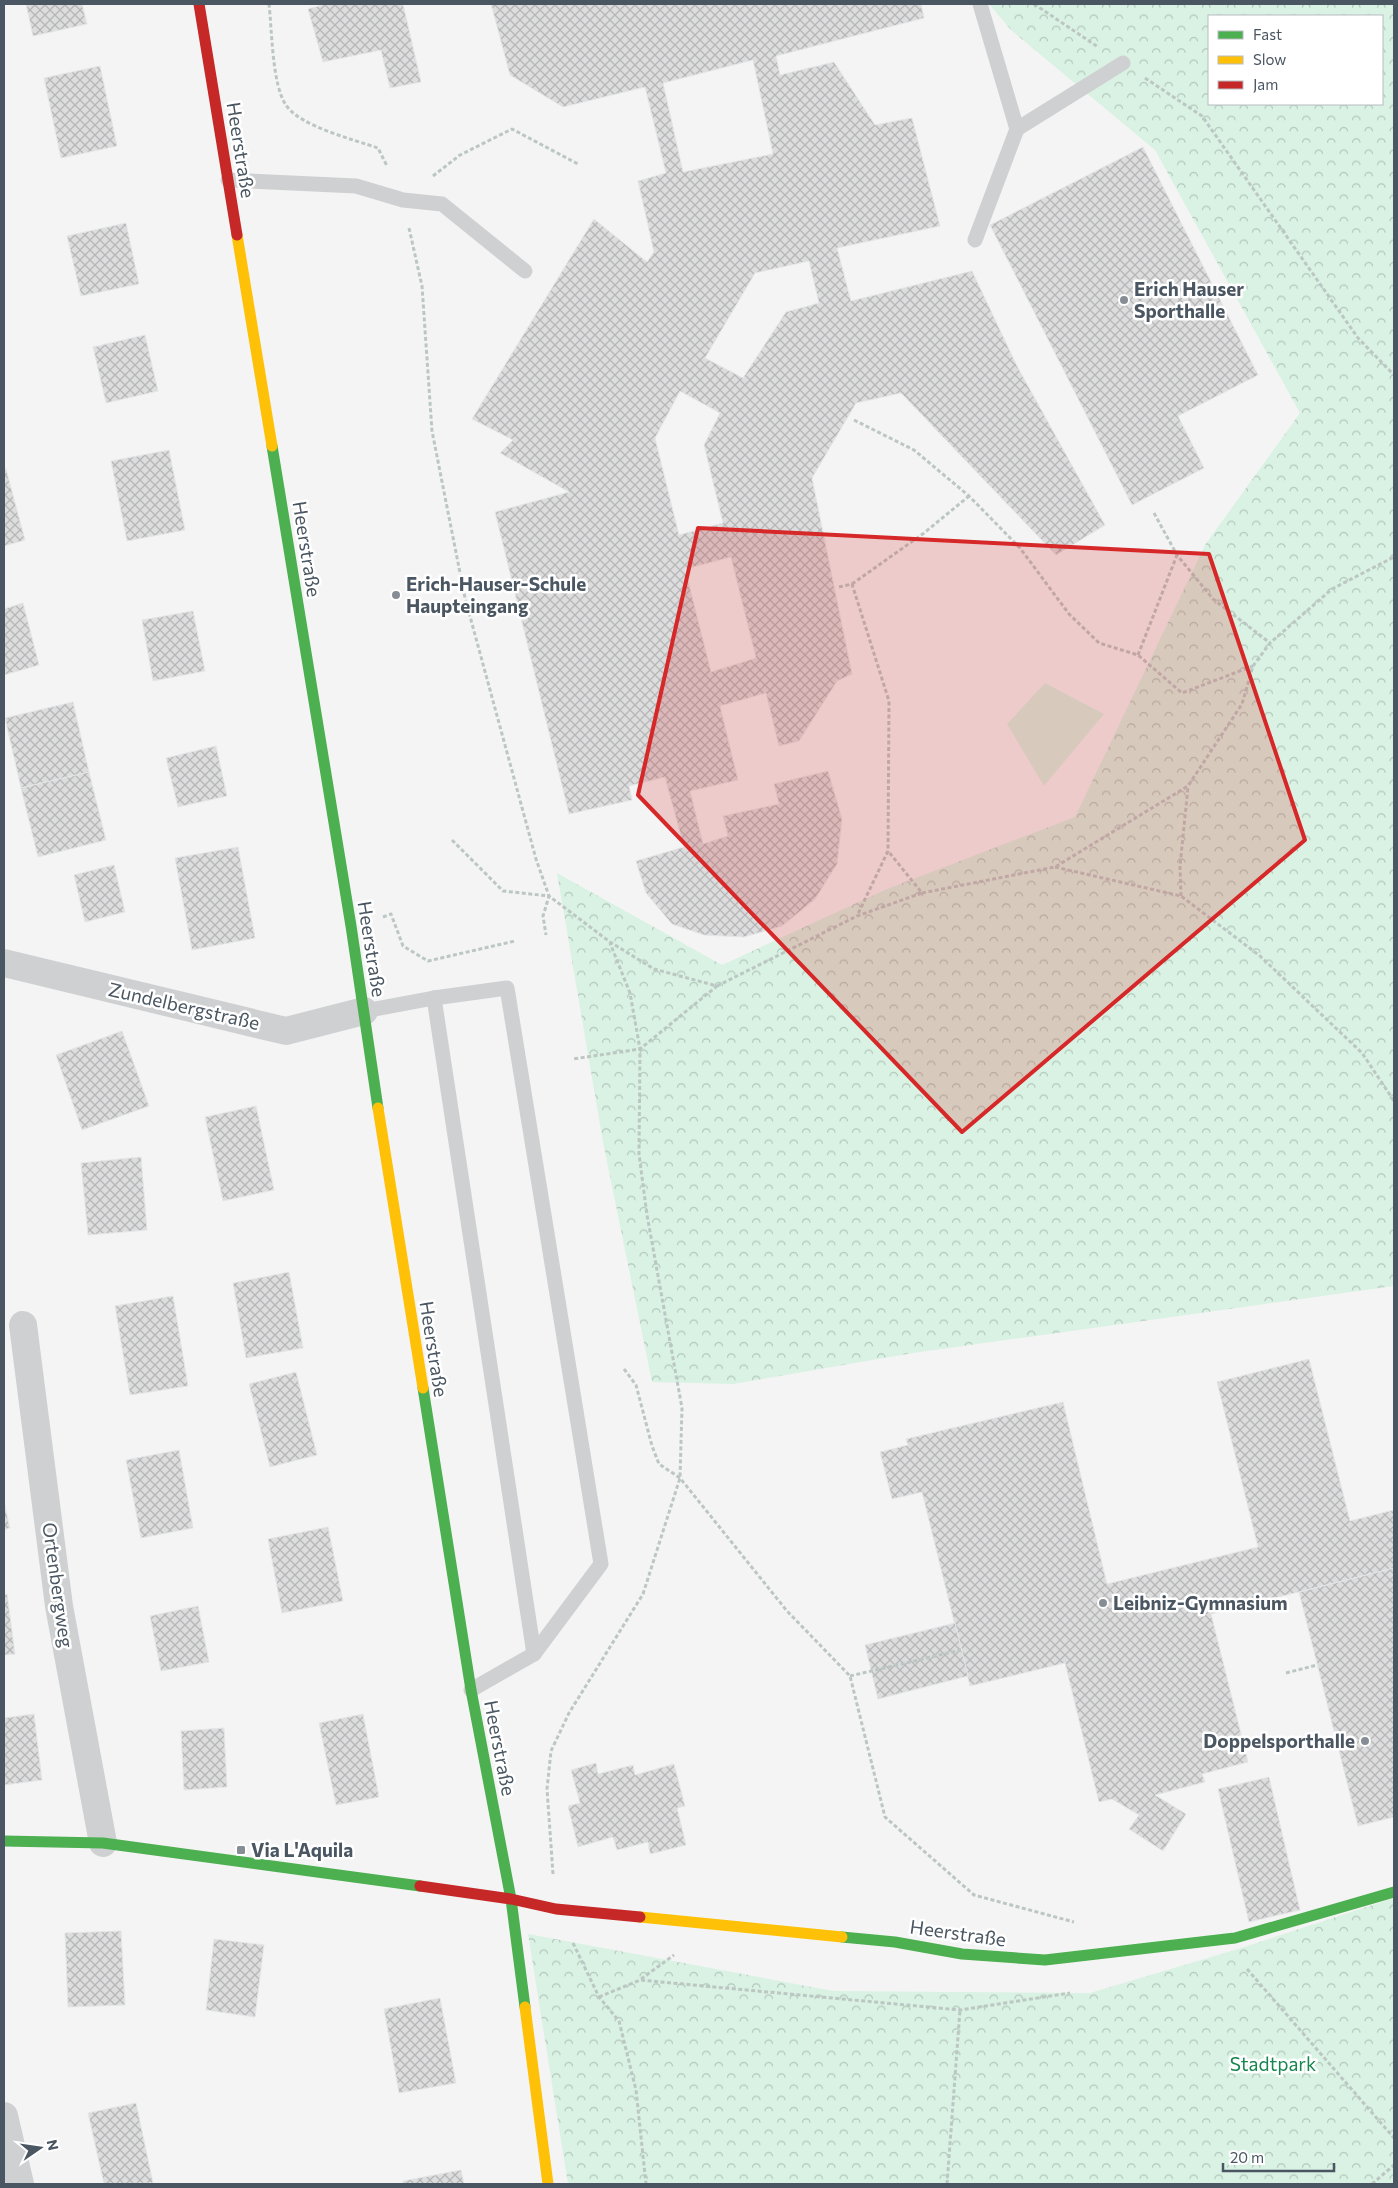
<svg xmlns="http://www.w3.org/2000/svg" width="1398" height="2188" font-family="Commissioner,sans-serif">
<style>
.grass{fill:#d9f2e3}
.park{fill:url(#park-crowns);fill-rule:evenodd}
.building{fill:url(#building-cross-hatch);stroke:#e5e6e7;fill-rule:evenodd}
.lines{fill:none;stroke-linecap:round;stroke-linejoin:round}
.path{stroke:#bcc7c4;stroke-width:3;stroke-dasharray:4 2.5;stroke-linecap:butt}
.lane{stroke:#ced0d2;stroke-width:15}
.street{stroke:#ced0d2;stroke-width:28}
.fast{stroke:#4caf50;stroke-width:11}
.slow{stroke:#ffc107;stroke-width:11}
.jam{stroke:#c62828;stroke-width:11}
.marked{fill:#d62828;fill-opacity:0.2;stroke:#d62828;stroke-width:4;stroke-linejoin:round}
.poi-dot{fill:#868d94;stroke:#fff;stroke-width:2}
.labels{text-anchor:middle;stroke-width:5;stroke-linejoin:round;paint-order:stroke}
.street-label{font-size:19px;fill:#4a5661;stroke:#fff}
.poi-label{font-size:19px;font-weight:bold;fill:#4a5661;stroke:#fff;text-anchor:start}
.park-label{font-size:19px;fill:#17864f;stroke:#fff}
</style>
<defs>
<pattern id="park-crowns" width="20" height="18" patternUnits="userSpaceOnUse" patternTransform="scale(1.25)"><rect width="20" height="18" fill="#d9f2e3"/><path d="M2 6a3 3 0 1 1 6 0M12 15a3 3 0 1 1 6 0" fill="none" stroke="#b2c7bb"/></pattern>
<pattern id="building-cross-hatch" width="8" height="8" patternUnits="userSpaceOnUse" patternTransform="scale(1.25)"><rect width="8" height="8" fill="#ddddde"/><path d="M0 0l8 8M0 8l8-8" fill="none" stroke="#b5b6b7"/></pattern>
</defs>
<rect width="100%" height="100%" fill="#f4f4f4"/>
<!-- grass -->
<polygon class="grass" points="1045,683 1104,714 1044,786 1007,724"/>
<!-- park -->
<g class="park">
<path d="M989,4h405v1282l-481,67 -180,31 -81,-2 -49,-240 -46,-269 165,92 165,-76 188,-72 130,-272 95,-132 -145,-263 -144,-120zM1209,16h173v88h-173z"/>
<polygon points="1394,1898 1394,2184 568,2184 528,1934 833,1991 1090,1993 1238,1949"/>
</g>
<!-- building -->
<g class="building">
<polygon points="26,4 82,4 87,24 33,36"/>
<polygon points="326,4 403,4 421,82 390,88 381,50 323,62 308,9"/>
<path d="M491,4h430l3,14 -148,38 4,19 54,-13 41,63 37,-7 28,108 -103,22 14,53 121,-30 45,95 88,159 -49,30 -155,-162 -45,10 -44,75 40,196 -15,7 -38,60 -20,5 -13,-53 -46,13 18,74 -48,11 13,53 25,-8 -5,-20 56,-12 -5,-20 54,-13 14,48 -5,45 -22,35 -33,27 -38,11 -40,-2 -32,-11 -26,-31 -10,-32 48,-14 -19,-70 -36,9 3,14 -63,14 -74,-302 74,-20 -69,-39 13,-13 -41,-21 122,-200 53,43 7,-10 -16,-71 28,-8 -21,-86 -82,20 -53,-32zM753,60l20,94 -90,18 -20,-89zM809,261l10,42 -33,9 -43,66 -38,-20 50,-85zM680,391l40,22 -16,32 19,78 -44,12 -24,-97zM731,557l25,101 -45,14 -26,-103z"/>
<polygon points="100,66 117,146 61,158 44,78"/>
<polygon points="1143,147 1258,375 1178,416 1204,468 1132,505 990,225"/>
<polygon points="126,223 139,284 81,296 67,236"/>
<polygon points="145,335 158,391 106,403 93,347"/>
<polygon points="169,450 185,530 127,541 111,461"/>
<polygon points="4,469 6,469 25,540 4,546"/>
<polygon points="23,603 39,665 4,675 4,609"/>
<polygon points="193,611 205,671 153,681 142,620"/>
<polygon points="73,702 89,772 21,788 5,718"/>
<polygon points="216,746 227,796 178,807 166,758"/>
<polygon points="89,772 106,840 38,857 21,788"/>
<polygon points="238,847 255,938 192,950 175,858"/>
<polygon points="114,865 125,912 85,922 74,875"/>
<polygon points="122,1031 149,1106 82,1130 56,1055"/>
<polygon points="256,1106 274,1190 223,1201 205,1117"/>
<polygon points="141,1157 147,1230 88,1235 81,1163"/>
<polygon points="289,1272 303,1348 246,1358 233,1283"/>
<polygon points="173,1296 188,1386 130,1395 115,1306"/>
<polygon points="1309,1359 1350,1521 1394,1510 1394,1568 1211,1614 1248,1762 1202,1774 1205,1782 1155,1795 1186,1814 1163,1851 1129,1829 1139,1815 1112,1799 1099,1802 1065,1663 970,1686 922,1492 892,1499 880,1452 908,1445 906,1439 1063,1402 1107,1584 1258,1547 1217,1382"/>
<polygon points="296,1372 317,1455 270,1467 249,1384"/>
<polygon points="179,1450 193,1528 141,1538 126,1460"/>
<polygon points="4,1502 10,1528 4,1530"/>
<polygon points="328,1527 343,1601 282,1613 268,1539"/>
<polygon points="1394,1568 1394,1817 1358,1826 1299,1592"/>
<polygon points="7,1594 15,1654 4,1655 4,1595"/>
<polygon points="198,1606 209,1662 161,1671 150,1616"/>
<polygon points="955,1623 968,1676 878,1699 865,1645"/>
<polygon points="34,1714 42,1780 4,1785 4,1718"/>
<polygon points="363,1714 379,1797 336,1805 319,1723"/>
<polygon points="224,1728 227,1787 184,1790 181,1731"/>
<polygon points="596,1763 598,1774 633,1765 635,1775 674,1764 685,1806 677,1808 686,1845 650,1854 648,1842 617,1850 613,1837 578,1847 568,1806 580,1803 571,1770"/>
<polygon points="1269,1777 1300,1910 1249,1922 1218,1789"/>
<polygon points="121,1931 125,2005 68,2007 65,1933"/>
<polygon points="214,1939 264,1945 255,2017 206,2010"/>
<polygon points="440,1998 456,2083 399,2093 384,2009"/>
<polygon points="136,2103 153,2183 104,2184 88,2113"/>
<polygon points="461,2170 464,2184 403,2184 403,2181"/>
</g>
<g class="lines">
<!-- path -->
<g class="path">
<path d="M269,4c3,26 3,81 17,101 13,21 69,35 92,43l9,18"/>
<polyline points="1034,4 1098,47"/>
<polyline points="1145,78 1202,116 1358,338 1394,375"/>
<polyline points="433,176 460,155 512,129 578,164"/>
<polyline points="409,228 422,286 432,431 465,598 536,859 549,896 610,942 654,969 717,986 640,1049 573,1059"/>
<polyline points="854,420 914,450 969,496 1020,548 1069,614 1099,643 1138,655 1182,693 1253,666"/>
<polyline points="1154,513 1177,555 1213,599 1270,643"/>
<polyline points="852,584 924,533 969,496"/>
<polyline points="839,587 852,584 889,701 888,851 857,916"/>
<polyline points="1138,655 1177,555"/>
<polyline points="452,840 503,891 549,896 543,916 546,935"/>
<polyline points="1055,867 1181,896 1260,956 1362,1053 1394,1101"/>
<polyline points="922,893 1055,867 1188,786 1242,704 1253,666 1270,643 1332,589 1394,557"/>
<polyline points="1181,896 1180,866 1188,787"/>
<polyline points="383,917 391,914 403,946 428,961 515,941"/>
<polyline points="717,986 857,916 922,893 888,851"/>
<polyline points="624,1369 636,1385 652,1446 659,1464 680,1478 787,1611 850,1676 885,1817 974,1895 1074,1922"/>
<polyline points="1286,1673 1317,1665"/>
<polyline points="850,1676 961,1650"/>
<polyline points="553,1874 547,1789 551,1751 569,1713 643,1594 680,1478 682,1408 647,1215 639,1154 640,1049 630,993 610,943"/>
<polyline points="573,1943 599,1997 619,2021 636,2090 646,2184"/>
<polyline points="1247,1969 1394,2138"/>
<polyline points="641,1979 674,1955"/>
<polyline points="599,1997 640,1980 960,2010 1070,1993"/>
<polyline points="947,2184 960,2010"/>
<polyline points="1372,2184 1394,2165"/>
</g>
<!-- lane -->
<g class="lane">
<polyline points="980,4 1017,129 1123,63"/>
<polyline points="228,180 356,186 403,200 442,204 525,271"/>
<polyline points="975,240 1017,129"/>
<polyline points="434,998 534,1654"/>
<polyline points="364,1011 434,998 507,988 601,1564 534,1654 471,1690"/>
</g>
<!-- street -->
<g class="street">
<polyline points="4,963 286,1031 364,1011"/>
<polyline points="23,1325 59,1606 103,1843"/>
<polyline points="4,2116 20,2184"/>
</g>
<!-- fast -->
<g class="fast">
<polyline points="272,446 351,926 378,1108"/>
<polyline points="423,1388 471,1690 511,1899 525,2007"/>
<polyline points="4,1841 103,1843 420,1886"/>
<polyline points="842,1937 895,1942 962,1954 1045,1960 1235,1938 1394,1892"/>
</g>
<!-- slow -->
<g class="slow">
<polyline points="237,235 272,446"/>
<polyline points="378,1108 423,1388"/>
<polyline points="640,1917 842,1937"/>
<polyline points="525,2007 548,2184"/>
</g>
<!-- jam -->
<g class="jam">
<polyline points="199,4 237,235"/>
<polyline points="420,1886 511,1899 556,1909 640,1917"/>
</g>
</g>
<!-- marked area -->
<path class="marked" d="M698,528l511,26 96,286 -343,292 -324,-337z"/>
<!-- markers -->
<g class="poi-dot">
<circle cx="1124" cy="300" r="5"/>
<circle cx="396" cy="595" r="5"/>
<circle cx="1103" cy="1603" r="5"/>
<circle cx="1365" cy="1741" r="5"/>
<rect x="236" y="1845" width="10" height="10" rx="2.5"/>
</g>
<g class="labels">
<!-- street labels -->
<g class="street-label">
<text transform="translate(241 150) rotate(81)" y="7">Heerstraße</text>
<text transform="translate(307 549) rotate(81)" y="7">Heerstraße</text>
<text transform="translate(372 949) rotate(81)" y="7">Heerstraße</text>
<text transform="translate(184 1006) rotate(13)" y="7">Zundelbergstraße</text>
<text transform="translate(434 1349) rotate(81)" y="7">Heerstraße</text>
<text transform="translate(58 1585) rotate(82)" y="7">Ortenbergweg</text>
<text transform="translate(500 1748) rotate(79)" y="7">Heerstraße</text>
<text transform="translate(958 1933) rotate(8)" y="7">Heerstraße</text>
</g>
<!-- poi labels -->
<g class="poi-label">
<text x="1134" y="296">Erich Hauser<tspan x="1134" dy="22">Sporthalle</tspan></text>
<text x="406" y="591">Erich-Hauser-Schule<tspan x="406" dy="22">Haupteingang</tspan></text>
<text x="1113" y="1610">Leibniz-Gymnasium</text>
<text x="1355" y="1748" text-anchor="end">Doppelsporthalle</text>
<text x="251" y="1857">Via L'Aquila</text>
</g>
<!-- park labels -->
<g class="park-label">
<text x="1273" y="2071">Stadtpark</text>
</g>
</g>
<!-- border -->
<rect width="1398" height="2188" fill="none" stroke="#4a5661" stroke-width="10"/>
<!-- legend -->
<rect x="1208" y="15" width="175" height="90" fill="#ffffff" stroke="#b7bbc0"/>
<rect x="1218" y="31" width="25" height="8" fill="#4caf50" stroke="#b7bbc0"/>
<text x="1253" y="40" font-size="15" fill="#4a5661">Fast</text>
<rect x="1218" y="56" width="25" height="8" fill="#ffc107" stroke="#b7bbc0"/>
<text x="1253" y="65" font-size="15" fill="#4a5661">Slow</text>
<rect x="1218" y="81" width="25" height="8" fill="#c62828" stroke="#b7bbc0"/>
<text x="1253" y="90" font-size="15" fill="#4a5661">Jam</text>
<!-- north arrow -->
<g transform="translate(40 2148) rotate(77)" stroke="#ffffff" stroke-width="4" paint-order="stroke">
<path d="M0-4L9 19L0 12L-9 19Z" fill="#4a5661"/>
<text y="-8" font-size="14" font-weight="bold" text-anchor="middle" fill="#4a5661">N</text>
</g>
<!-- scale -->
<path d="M1223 2163v8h111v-8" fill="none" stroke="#4a5661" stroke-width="2.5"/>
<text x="1230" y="2163" font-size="15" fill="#4a5661" stroke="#ffffff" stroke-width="4" paint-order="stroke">20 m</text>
</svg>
